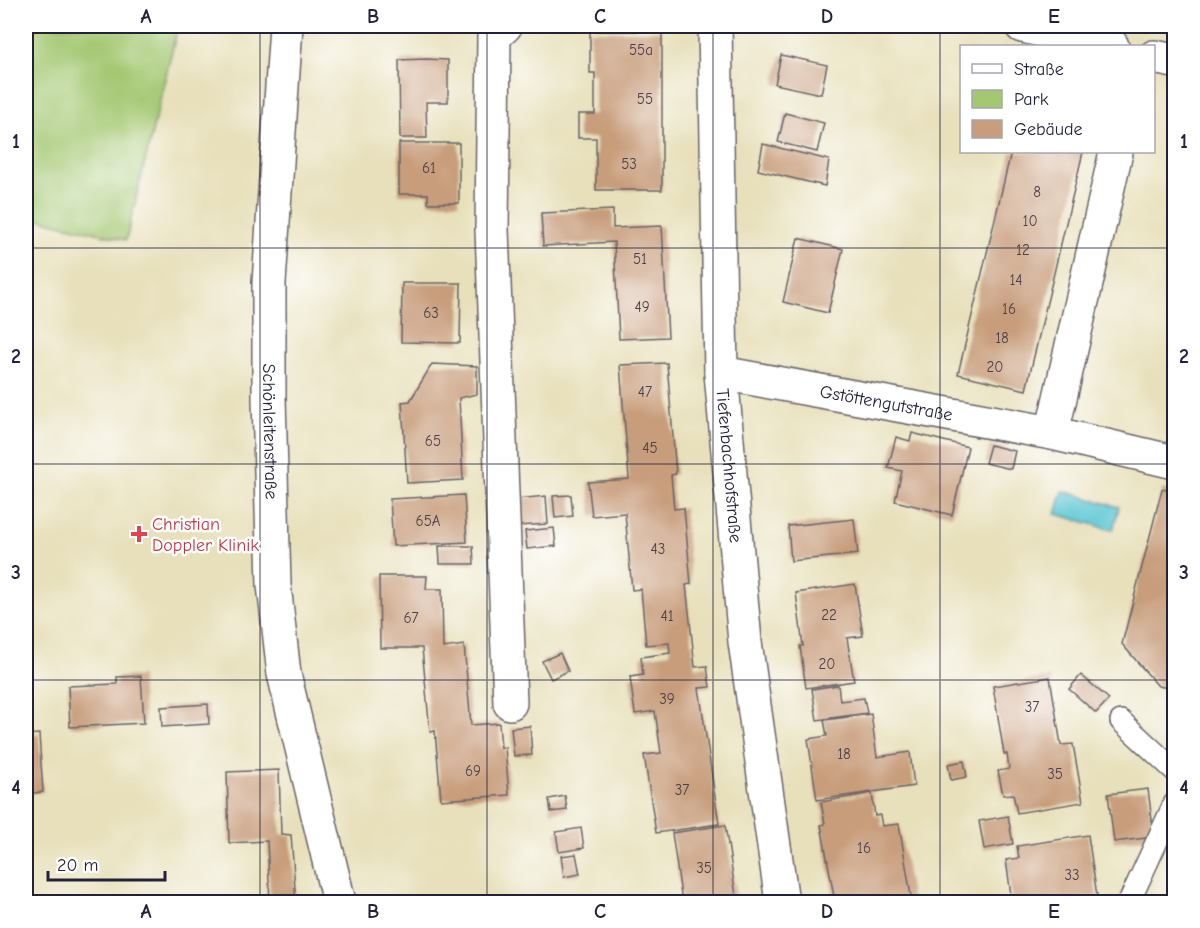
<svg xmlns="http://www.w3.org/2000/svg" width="1200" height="928" font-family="'Comic Neue',sans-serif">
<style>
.green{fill:#a4c872;stroke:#637556;stroke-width:1.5}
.water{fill:#5ac6d2;stroke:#3e7486;stroke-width:1.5}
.building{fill:#c89d7c}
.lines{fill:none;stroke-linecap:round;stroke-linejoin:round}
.lane-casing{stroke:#676468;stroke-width:24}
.street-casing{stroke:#676468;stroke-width:36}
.lane{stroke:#fff;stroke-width:21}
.street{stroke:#fff;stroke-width:33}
.grid{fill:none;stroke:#22223b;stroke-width:1.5;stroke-opacity:0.55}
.health-dot{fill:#e0444e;stroke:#fff;stroke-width:2}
.labels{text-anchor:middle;stroke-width:5;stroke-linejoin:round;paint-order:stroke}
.number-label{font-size:15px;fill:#4c414b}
.street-label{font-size:18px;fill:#22223b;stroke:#fff}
.health-label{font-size:18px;fill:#be3a42;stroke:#fff;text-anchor:start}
.neatline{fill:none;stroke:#22223b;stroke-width:2}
.grid-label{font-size:20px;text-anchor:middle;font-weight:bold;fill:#22223b}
</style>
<rect width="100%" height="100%" fill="#fff"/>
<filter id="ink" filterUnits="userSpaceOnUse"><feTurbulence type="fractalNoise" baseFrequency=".0167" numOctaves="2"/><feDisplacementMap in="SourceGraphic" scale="12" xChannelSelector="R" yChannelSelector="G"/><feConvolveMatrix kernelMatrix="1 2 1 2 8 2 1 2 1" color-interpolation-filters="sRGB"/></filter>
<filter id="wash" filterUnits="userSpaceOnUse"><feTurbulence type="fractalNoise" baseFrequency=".008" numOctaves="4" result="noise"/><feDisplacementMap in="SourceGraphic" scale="24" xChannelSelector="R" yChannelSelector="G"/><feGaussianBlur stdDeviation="1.35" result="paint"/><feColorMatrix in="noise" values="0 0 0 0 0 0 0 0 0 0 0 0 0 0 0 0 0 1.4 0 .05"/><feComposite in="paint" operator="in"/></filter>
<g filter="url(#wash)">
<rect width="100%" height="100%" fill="#e8e0bb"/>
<!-- green -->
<polygon class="green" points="26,26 178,26 126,240 26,216"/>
<!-- water -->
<polygon class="water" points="1063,491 1119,507 1113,530 1056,514"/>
<g id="blocks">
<!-- building -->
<g class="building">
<polygon points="590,31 662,31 662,190 596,190 596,138 578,138 578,114 595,114 595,73 590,73"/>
<polygon points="781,55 827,65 821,94 775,84"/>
<polygon points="426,59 448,60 448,102 426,102 427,138 400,138 399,60"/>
<polygon points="785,113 824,123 817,152 778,142"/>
<polygon points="399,143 459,143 459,203 428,203 428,194 399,194"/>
<polygon points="763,144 829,160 825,186 758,170"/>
<polygon points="1011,152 1083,152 1026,390 958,374"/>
<polygon points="613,210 613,228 662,226 668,337 619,339 614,242 543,246 541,213"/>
<polygon points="798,238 843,249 828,313 783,302"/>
<polygon points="402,283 461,283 460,343 401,342"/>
<polygon points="667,363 676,474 671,475 674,509 684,508 691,584 686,585 695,667 707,666 710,687 699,688 719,824 656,833 644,755 661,753 655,711 635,714 630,677 643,675 641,657 670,653 669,643 646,645 641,589 632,590 625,513 592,516 588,482 629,479 620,365"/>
<polygon points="432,364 477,366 477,394 459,398 463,480 407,483 402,402 410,401"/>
<polygon points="912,433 968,447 952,515 895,501 902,471 888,468 896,437 910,441"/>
<polygon points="990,445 1015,451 1011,469 985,463"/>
<polygon points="1162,489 1174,492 1174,689 1158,686 1122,644"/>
<polygon points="464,495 467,542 393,546 390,499"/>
<polygon points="571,495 573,516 555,518 553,496"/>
<polygon points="546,496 548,524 518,526 517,499"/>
<polygon points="854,519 858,554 791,561 788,526"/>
<polygon points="554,528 556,546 527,549 525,531"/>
<polygon points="439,546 473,546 474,564 440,564"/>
<polygon points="379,576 427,576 426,589 442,589 443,648 464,645 471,725 499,723 501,748 505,747 509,795 441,800 435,731 430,732 422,648 380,648"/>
<polygon points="855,584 863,636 847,638 854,681 806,688 800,646 803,646 796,593"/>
<polygon points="560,653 568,671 551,679 542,661"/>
<polygon points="1081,675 1109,699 1096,713 1069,689"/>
<polygon points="141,676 144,723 70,727 68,686 117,684 117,677"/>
<polygon points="1050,677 1061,745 1073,744 1083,802 1017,813 1013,794 1003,795 998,771 1009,769 1007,754 1004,754 993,686"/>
<polygon points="838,685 840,701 864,698 867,713 817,720 812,689"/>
<polygon points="208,704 209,724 162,727 161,707"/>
<polygon points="871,714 877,757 910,752 914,786 817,800 808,739 827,736 824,720"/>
<polygon points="530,726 532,755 514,756 511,728"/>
<polygon points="39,734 43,792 26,794 26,735"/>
<polygon points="964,761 967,777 951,780 948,764"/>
<polygon points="279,770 281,834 291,835 296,902 270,902 267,841 229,843 227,772"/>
<polygon points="1148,789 1154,837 1114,842 1108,794"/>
<polygon points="872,793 875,816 880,815 882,826 899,824 912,902 835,902 821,825 825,824 821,802"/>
<polygon points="565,796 567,810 551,812 549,799"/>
<polygon points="1008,816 1013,844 984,849 979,821"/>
<polygon points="725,825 737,902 682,902 672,833"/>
<polygon points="581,828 584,848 559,852 556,832"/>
<polygon points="1088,835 1097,896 1054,902 1012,902 1006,860 1019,858 1017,846"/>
<polygon points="576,854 580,874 564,877 561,856"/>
</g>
</g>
</g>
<g filter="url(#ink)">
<use href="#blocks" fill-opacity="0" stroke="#676468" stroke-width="1.5"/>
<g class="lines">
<defs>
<g id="lane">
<polyline points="1121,721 1174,770"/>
<polyline points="1129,902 1174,804"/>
</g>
<g id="street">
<path id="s1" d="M286,26l-17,257v115l5,187 10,89 55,228"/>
<polyline points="505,26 494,36 492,230 510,703"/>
<path id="s2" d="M715,26l6,347 24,269 37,260"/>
<polyline points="1022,26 1112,46"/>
<polyline points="1154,57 1174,61"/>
<path id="s3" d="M721,373l331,60 122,29"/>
<polyline points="1052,433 1116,152"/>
</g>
</defs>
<!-- lane casing -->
<use href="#lane" class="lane-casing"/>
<!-- street casing -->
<use href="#street" class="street-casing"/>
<!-- lane -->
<use href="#lane" class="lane"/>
<!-- street -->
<use href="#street" class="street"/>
</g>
</g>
<!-- grid -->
<path class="grid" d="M260,26v876M487,26v876M713,26v876M940,26v876M26,248h1148M26,464h1148M26,680h1148"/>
<!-- markers -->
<path class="health-dot" d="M136 525h6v6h6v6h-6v6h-6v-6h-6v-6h6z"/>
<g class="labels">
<!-- number labels -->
<g class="number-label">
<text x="641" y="55">55a</text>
<text x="645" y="104">55</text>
<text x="629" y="169">53</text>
<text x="429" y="173">61</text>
<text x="1037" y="197">8</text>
<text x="1030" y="226">10</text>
<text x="1023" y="255">12</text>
<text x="640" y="264">51</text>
<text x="1016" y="285">14</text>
<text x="642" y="312">49</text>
<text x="1009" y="314">16</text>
<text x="431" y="318">63</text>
<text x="1002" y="343">18</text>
<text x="995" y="372">20</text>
<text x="645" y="397">47</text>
<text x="433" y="446">65</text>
<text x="650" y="453">45</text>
<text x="428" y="526">65A</text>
<text x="658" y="554">43</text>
<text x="829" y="620">22</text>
<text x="667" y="621">41</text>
<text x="411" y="623">67</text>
<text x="827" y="669">20</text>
<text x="667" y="704">39</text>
<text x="1032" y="712">37</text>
<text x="844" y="759">18</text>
<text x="473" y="776">69</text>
<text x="1055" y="779">35</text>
<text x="682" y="795">37</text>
<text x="864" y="853">16</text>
<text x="704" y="873">35</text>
<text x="1072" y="880">33</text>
</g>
<!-- street labels -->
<g class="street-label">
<text dy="6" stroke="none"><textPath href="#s3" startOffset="168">Gstöttengutstraße</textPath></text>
<text dy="6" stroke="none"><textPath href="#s1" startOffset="406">Schönleitenstraße</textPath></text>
<text dy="6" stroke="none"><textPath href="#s2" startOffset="440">Tiefenbachhofstraße</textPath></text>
</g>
<!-- health labels -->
<g class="health-label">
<text x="152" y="530">Christian<tspan x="152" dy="21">Doppler Klinik</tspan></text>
</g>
</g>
<!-- margin -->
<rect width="1200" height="928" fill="none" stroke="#fff" stroke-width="66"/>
<!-- legend -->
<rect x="960" y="45" width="195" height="108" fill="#ffffff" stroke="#a7a7b1" stroke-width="1.5"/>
<rect x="972" y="64" width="30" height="9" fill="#ffffff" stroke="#a7a7b1" stroke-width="1.5"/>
<text x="1014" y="75" font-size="18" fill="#22223b">Straße</text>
<rect x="972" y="90" width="30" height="18" fill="#a4c872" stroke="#a7a7b1" stroke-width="1.5"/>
<text x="1014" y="105" font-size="18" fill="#22223b">Park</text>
<rect x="972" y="120" width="30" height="18" fill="#c89d7c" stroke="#a7a7b1" stroke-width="1.5"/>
<text x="1014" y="135" font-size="18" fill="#22223b">Gebäude</text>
<!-- scale -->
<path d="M48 871v9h117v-9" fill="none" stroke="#22223b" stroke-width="3"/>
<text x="57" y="871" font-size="18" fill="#22223b" stroke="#ffffff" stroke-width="4.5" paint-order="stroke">20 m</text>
<rect x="33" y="33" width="1134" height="862" class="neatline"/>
<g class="grid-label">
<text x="146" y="23">A</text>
<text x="373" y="23">B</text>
<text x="600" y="23">C</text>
<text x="827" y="23">D</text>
<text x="1054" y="23">E</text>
<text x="16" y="148">1</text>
<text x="1184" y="148">1</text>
<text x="16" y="363">2</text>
<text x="1184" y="363">2</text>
<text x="16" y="579">3</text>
<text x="1184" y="579">3</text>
<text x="16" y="794">4</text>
<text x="1184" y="794">4</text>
<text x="146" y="918">A</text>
<text x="373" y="918">B</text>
<text x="600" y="918">C</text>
<text x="827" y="918">D</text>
<text x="1054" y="918">E</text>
</g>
</svg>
